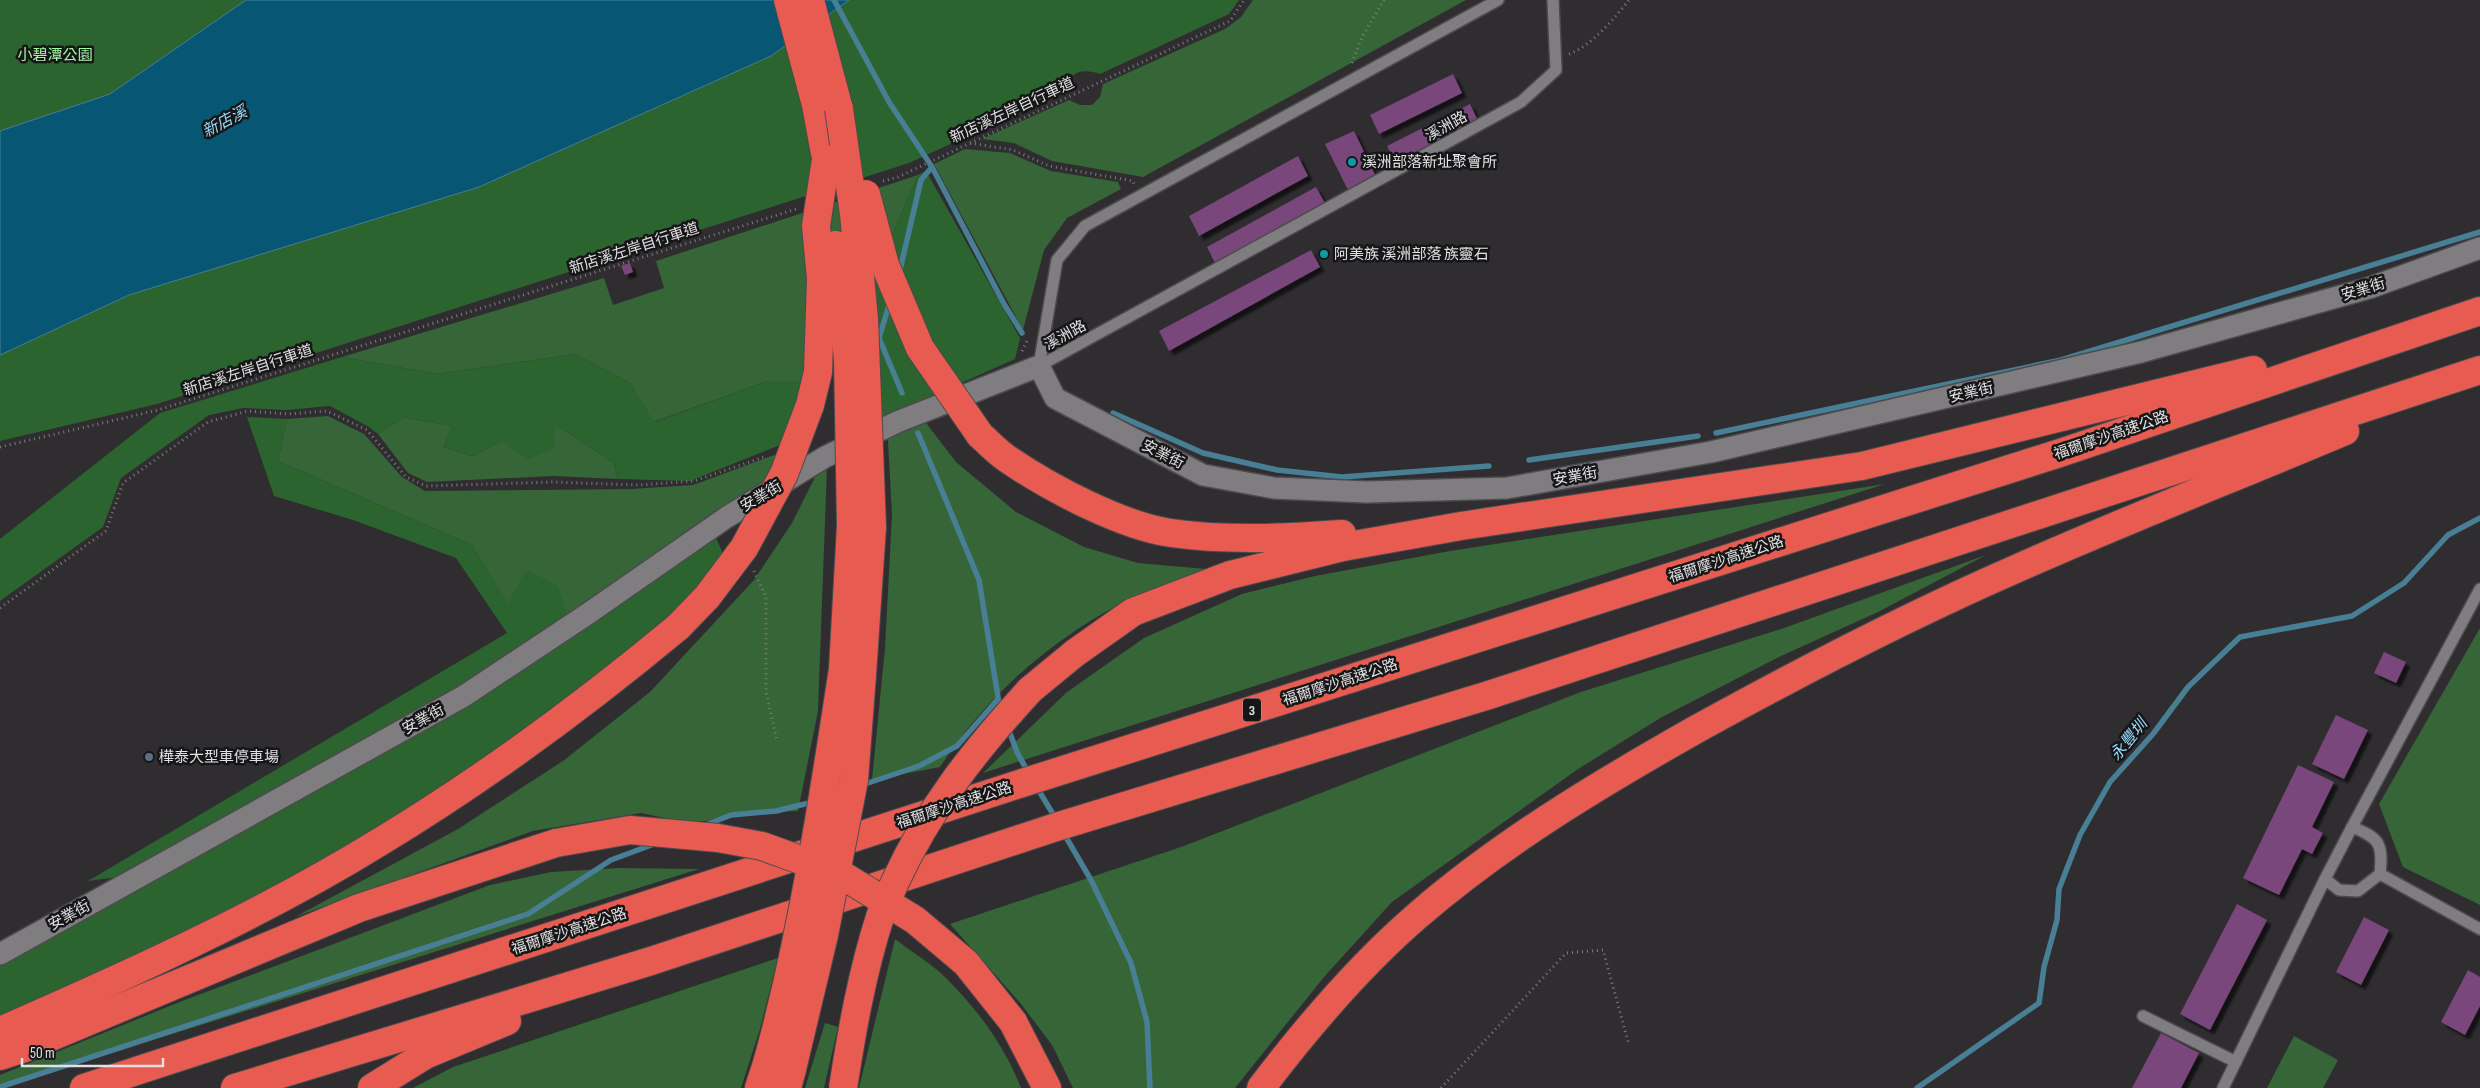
<svg xmlns="http://www.w3.org/2000/svg" width="2480" height="1088" font-family="'Sofia Sans Condensed','Noto Sans TC',sans-serif">
<style>
.green{fill:#366538}
.forest{fill:#2b642f}
.water{fill:#075673;stroke:#487f94}
.lines{fill:none;stroke-linecap:round;stroke-linejoin:round}
.stream{stroke:#487f94;stroke-width:5.5}
.building{fill:#79467b;filter:url(#shadow)}
.service-casing{stroke:#4c4b4d;stroke-width:14}
.minor-casing{stroke:#4c4b4d;stroke-width:24}
.motorway-casing{stroke:#4c4b4d;stroke-width:30}
.path{stroke:#7d7c7e;stroke-width:3;stroke-dasharray:1 4;stroke-linecap:butt}
.service{stroke:#7f7d80;stroke-width:11}
.minor{stroke:#7f7d80;stroke-width:21}
.motorway{stroke:#e75b51;stroke-width:28}
.motorway-bridge-casing{stroke:#4c4b4d;stroke-width:30;stroke-linecap:butt}
.motorway-bridge{stroke:#e75b51;stroke-width:28}
.culture-dot{fill:#0f9aa8;stroke:#161617;stroke-width:2}
.service-dot{fill:#5c6f8a;stroke:#161617;stroke-width:2}
.labels{text-anchor:middle;stroke-width:5;stroke-linejoin:round;paint-order:stroke}
.shield{fill:#161617;stroke:#a4a3a5;stroke-width:1}
.shield-label{font-size:14px;font-weight:bold;fill:#e1e0e2}
.park-label{font-size:15px;fill:#a6f7a8;stroke:#161617}
.street-label{font-size:15px;fill:#e1e0e2;stroke:#161617}
.poi-label{font-size:15px;fill:#e1e0e2;stroke:#161617;text-anchor:start}
.water-label{font-size:16px;font-style:italic;fill:#9adbfc;stroke:#161617}
</style>
<defs>
<filter id="shadow"><feDropShadow dx="4.5" dy="4.5" stdDeviation="1" flood-color="#0009"/></filter>
</defs>
<rect width="100%" height="100%" fill="#2f2d30"/>
<!-- green -->
<g class="green">
<polygon points="1253,0 1466,0 1143,177 1052,161 1014,143 982,139 1069,100 1080,105 1092,105 1100,97 1103,84 1225,29 1241,17"/>
<polygon points="965,149 1010,153 1051,171 1118,182 1121,189 1067,218 1044,250 1023,330 934,164"/>
<polygon points="918,175 888,245 809,311 804,381 768,381 653,422 630,383 575,354 437,374 342,357 604,278 613,305 664,288 656,261"/>
<path d="M883,350l24,48 49,64 60,50 68,35 54,16 68,6c-29,12 -61,21 -88,36 -72,39 -133,93 -178,162l-68,13 13,-132 7,-133z"/>
<polygon points="328,416 364,434 402,477 425,491 631,489 693,485 788,450 774,486 568,615 508,605 472,545 278,461 287,419"/>
<polygon points="404,417 452,426 444,447 472,456 501,441 555,424 614,463 618,479 553,476 427,482 408,473 378,434"/>
<polygon points="828,440 818,711 798,811 733,813 707,821 678,821 641,813 533,831 295,917 458,829 563,761 650,692 754,580 792,523 818,471"/>
<polygon points="1885,484 983,773 1067,692 1144,638 1242,594 1315,576 1450,551"/>
<polygon points="1986,555 1878,612 1781,656 1662,717 1578,769 1392,902 1324,977 1235,1088 1073,1088 1052,1045 1021,1004 950,924 1184,846 1581,692 1784,628"/>
<polygon points="2480,628 2480,905 2403,867 2379,804"/>
<polygon points="619,868 699,869 0,1088 0,1075 182,1001 490,885 551,872"/>
<path d="M895,939c17,13 37,25 52,40 32,32 58,68 74,109h-162z"/>
<polygon points="778,958 760,1029 741,1088 413,1088 453,1067"/>
<polygon points="825,1023 838,1027 824,1088 805,1088"/>
<polygon points="2294,1036 2338,1060 2323,1088 2267,1088"/>
</g>
<!-- forest -->
<g class="forest">
<polygon points="0,0 246,0 110,94 0,131"/>
<path d="M849,0h390l-10,14 -129,60c-17,-6 -32,-3 -34,17l-157,72 -752,241 -157,37v-86l129,-60 350,-108 292,-131z"/>
<polygon points="926,171 1020,338 1015,359 878,420 866,261 888,245 918,175"/>
<polygon points="575,354 630,383 654,422 768,381 804,381 790,441 690,481 618,479 614,463 555,424 554,448 527,460 501,441 472,456 444,447 452,426 404,417 378,434 369,427 330,406 286,410 243,408 209,415 121,478 103,527 0,601 0,539 160,413 342,357 437,374"/>
<polygon points="247,417 287,419 278,461 472,545 508,604 526,570 557,585 568,615 448,697 125,876 88,881 507,633 456,558 353,520 274,496"/>
<polygon points="716,538 726,560 630,662 380,835 153,955 0,1017 0,963 462,708"/>
</g>
<!-- water -->
<polygon class="water" points="246,0 849,0 771,56 479,187 129,295 0,355 0,131 110,94"/>
<g class="lines">
<!-- stream -->
<g class="stream">
<polyline points="834,0 889,102 932,167 1004,304 1022,333"/>
<polyline points="899,274 921,180 932,167"/>
<polyline points="890,302 879,338 902,393"/>
<polyline points="1113,413 1203,453 1277,470 1342,477 1489,466"/>
<polyline points="918,433 979,580 999,703"/>
<polyline points="1716,433 2061,360 2480,232"/>
<polyline points="1529,460 1698,436"/>
<polyline points="1008,728 1017,752 1029,774"/>
<polyline points="862,785 919,766 957,746 998,699"/>
<polyline points="1036,786 1056,819"/>
<polyline points="703,826 731,815 776,811 813,802"/>
<polyline points="1063,832 1091,880 1131,963 1147,1022 1150,1088"/>
<polyline points="0,1087 528,914 611,860 654,844"/>
<polyline points="1917,1088 2039,1003 2044,967 2057,920 2059,889 2080,835 2110,782 2153,734 2188,687 2240,637 2352,616 2404,583 2448,535 2480,518"/>
</g>
</g>
<!-- building -->
<g class="building">
<polygon points="1453,74 1462,93 1379,134 1370,115"/>
<polygon points="1470,104 1479,123 1396,165 1387,146"/>
<polygon points="1354,131 1378,181 1350,194 1325,144"/>
<polygon points="1298,156 1308,176 1199,236 1189,216"/>
<polygon points="1316,187 1327,207 1217,267 1207,247"/>
<polygon points="1311,250 1320,267 1169,351 1159,331"/>
<polygon points="630,263 633,272 625,275 621,266"/>
<polygon points="2384,652 2406,662 2396,683 2374,673"/>
<polygon points="2336,715 2368,730 2344,779 2312,764"/>
<polygon points="2298,765 2334,782 2312,827 2323,833 2312,854 2302,849 2279,895 2243,878"/>
<polygon points="2237,904 2267,920 2210,1030 2180,1014"/>
<polygon points="2364,917 2389,930 2361,985 2336,972"/>
<polygon points="2468,970 2480,977 2480,1006 2465,1035 2441,1022"/>
<polygon points="2161,1033 2199,1053 2181,1088 2132,1088"/>
</g>
<g class="lines">
<defs>
<g id="service">
<polyline points="1039,366 1521,102 1556,70 1553,0"/>
<polyline points="1039,366 1057,260 1085,226 1498,0"/>
<polyline points="2352,827 2480,589"/>
<path d="M2352,827c28,11 31,17 28,47l-22,17 -19,-1 -14,-11z"/>
<polyline points="2380,874 2480,929"/>
<polyline points="2143,1016 2236,1062"/>
<polyline points="2223,1088 2325,879"/>
</g>
<polyline id="minor" points="0,954 464,696 589,613 727,517 825,457 897,422 1039,366 1055,398 1203,475 1274,488 1367,492 1507,488 1711,452 2141,352 2369,288 2480,248"/>
<g id="motorway">
<polyline points="788,0 816,105 826,159"/>
<polyline points="810,0 839,109"/>
<path d="M980,435c9,8 18,18 29,25 41,28 113,66 162,73 57,8 114,5 171,1"/>
<polyline points="843,669 851,526"/>
<polyline points="862,675 872,527"/>
<polyline points="1030,690 1075,653 1133,612 1230,575 1343,547 1461,526 1862,466 2253,370"/>
<polyline points="1013,1022 1047,1088"/>
<path d="M0,1031c126,-55 261,-116 378,-188 106,-64 205,-137 300,-216"/>
<polyline points="0,1056 22,1049 359,908 556,843"/>
<polyline points="84,1088 1013,786 2060,453 2480,311"/>
<polyline points="235,1088 651,961 1056,827 1489,695 2480,370"/>
<polyline points="372,1088 425,1055 507,1021"/>
<polyline points="759,1088 768,1060"/>
<polyline points="787,1088 792,1069"/>
<path d="M1261,1088c47,-62 97,-121 156,-172 84,-73 181,-131 278,-186 105,-58 213,-114 323,-162 108,-48 218,-91 327,-137"/>
</g>
</defs>
<!-- service casing -->
<use href="#service" class="service-casing"/>
<!-- minor casing -->
<use href="#minor" class="minor-casing"/>
<!-- motorway casing -->
<use href="#motorway" class="motorway-casing"/>
<!-- path -->
<g class="path">
<path d="M1569,54c21,-7 46,-36 60,-54"/>
<polyline points="1352,63 1362,37 1384,0"/>
<polyline points="970,143 1013,150 1049,166 1133,181 1134,184"/>
<polyline points="883,181 898,177 1230,21 1244,0"/>
<polyline points="1022,351 1028,339"/>
<polyline points="0,447 158,410 796,209"/>
<polyline points="754,571 766,597 766,692 777,741"/>
<polyline points="0,608 106,531 123,483 208,422 248,411 288,414 327,411 367,430 406,477 426,486 553,482 638,485 694,481 767,456"/>
<polyline points="1441,1088 1566,953 1603,950 1629,1045"/>
</g>
<!-- service -->
<use href="#service" class="service"/>
<!-- minor -->
<use href="#minor" class="minor"/>
<!-- motorway -->
<use href="#motorway" class="motorway"/>
<defs>
<g id="motorway-bridge">
<polyline points="839,109 854,214 864,319 872,527"/>
<polyline points="866,194 885,265 920,348 980,435"/>
<polyline points="836,245 848,359 851,526"/>
<polyline points="678,627 707,597 744,548 784,474 810,405 818,372 821,279 816,226 826,159"/>
<polyline points="556,843 630,830 718,838 762,846 842,875 915,920 966,963 1013,1022"/>
<path d="M768,1060c35,-128 55,-260 75,-391"/>
<polyline points="792,1069 824,935 854,780 862,675"/>
<path d="M843,1088c9,-58 19,-115 37,-171 4,-12 10,-23 15,-35 34,-74 80,-132 135,-192"/>
</g>
</defs>
<!-- motorway-bridge casing -->
<use href="#motorway-bridge" class="motorway-bridge-casing"/>
<!-- motorway-bridge -->
<use href="#motorway-bridge" class="motorway-bridge"/>
</g>
<!-- markers -->
<g class="culture-dot">
<circle cx="1352" cy="162" r="5"/>
<circle cx="1324" cy="254" r="5"/>
</g>
<circle class="service-dot" cx="149" cy="757" r="5"/>
<g class="labels">
<!-- shield labels -->
<rect class="shield" x="1243" y="698.5" width="18" height="23" rx="4"/>
<g class="shield-label">
<text x="1252" y="715">3</text>
</g>
<!-- park labels -->
<g class="park-label">
<text x="55" y="60">小碧潭公園</text>
</g>
<!-- street labels -->
<g class="street-label">
<text transform="translate(1012 110) rotate(-25)" y="5">新店溪左岸自行車道</text>
<text transform="translate(1446 126) rotate(-29)" y="5">溪洲路</text>
<text transform="translate(634 248) rotate(-18)" y="5">新店溪左岸自行車道</text>
<text transform="translate(2363 289) rotate(-17)" y="5">安業街</text>
<text transform="translate(1065 335) rotate(-29)" y="5">溪洲路</text>
<text transform="translate(248 370) rotate(-18)" y="5">新店溪左岸自行車道</text>
<text transform="translate(1971 392) rotate(-13)" y="5">安業街</text>
<text transform="translate(2111 435) rotate(-19)" y="5">福爾摩沙高速公路</text>
<text transform="translate(1163 454) rotate(27)" y="5">安業街</text>
<text transform="translate(1575 476) rotate(-10)" y="5">安業街</text>
<text transform="translate(761 496) rotate(-31)" y="5">安業街</text>
<text transform="translate(1726 559) rotate(-18)" y="5">福爾摩沙高速公路</text>
<text transform="translate(1340 682) rotate(-18)" y="5">福爾摩沙高速公路</text>
<text transform="translate(423 719) rotate(-29)" y="5">安業街</text>
<text transform="translate(954 805) rotate(-18)" y="5">福爾摩沙高速公路</text>
<text transform="translate(69 915) rotate(-29)" y="5">安業街</text>
<text transform="translate(569 931) rotate(-18)" y="5">福爾摩沙高速公路</text>
</g>
<!-- poi labels -->
<g class="poi-label">
<text x="1362" y="167">溪洲部落新址聚會所</text>
<text x="1334" y="259">阿美族 溪洲部落 族靈石</text>
<text x="159" y="762">樺泰大型車停車場</text>
</g>
<!-- water labels -->
<g class="water-label">
<text transform="translate(224 121) rotate(-28)" y="6">新店溪</text>
<text transform="translate(2128 739) rotate(-51)" y="6">永豐圳</text>
</g>
</g>
<!-- scale -->
<path d="M22 1058v8h141v-8" fill="none" stroke="#e1e0e2" stroke-width="2.5"/>
<text x="30" y="1058" font-size="15" fill="#e1e0e2" stroke="#161617" stroke-width="4" paint-order="stroke">50 m</text>
</svg>
